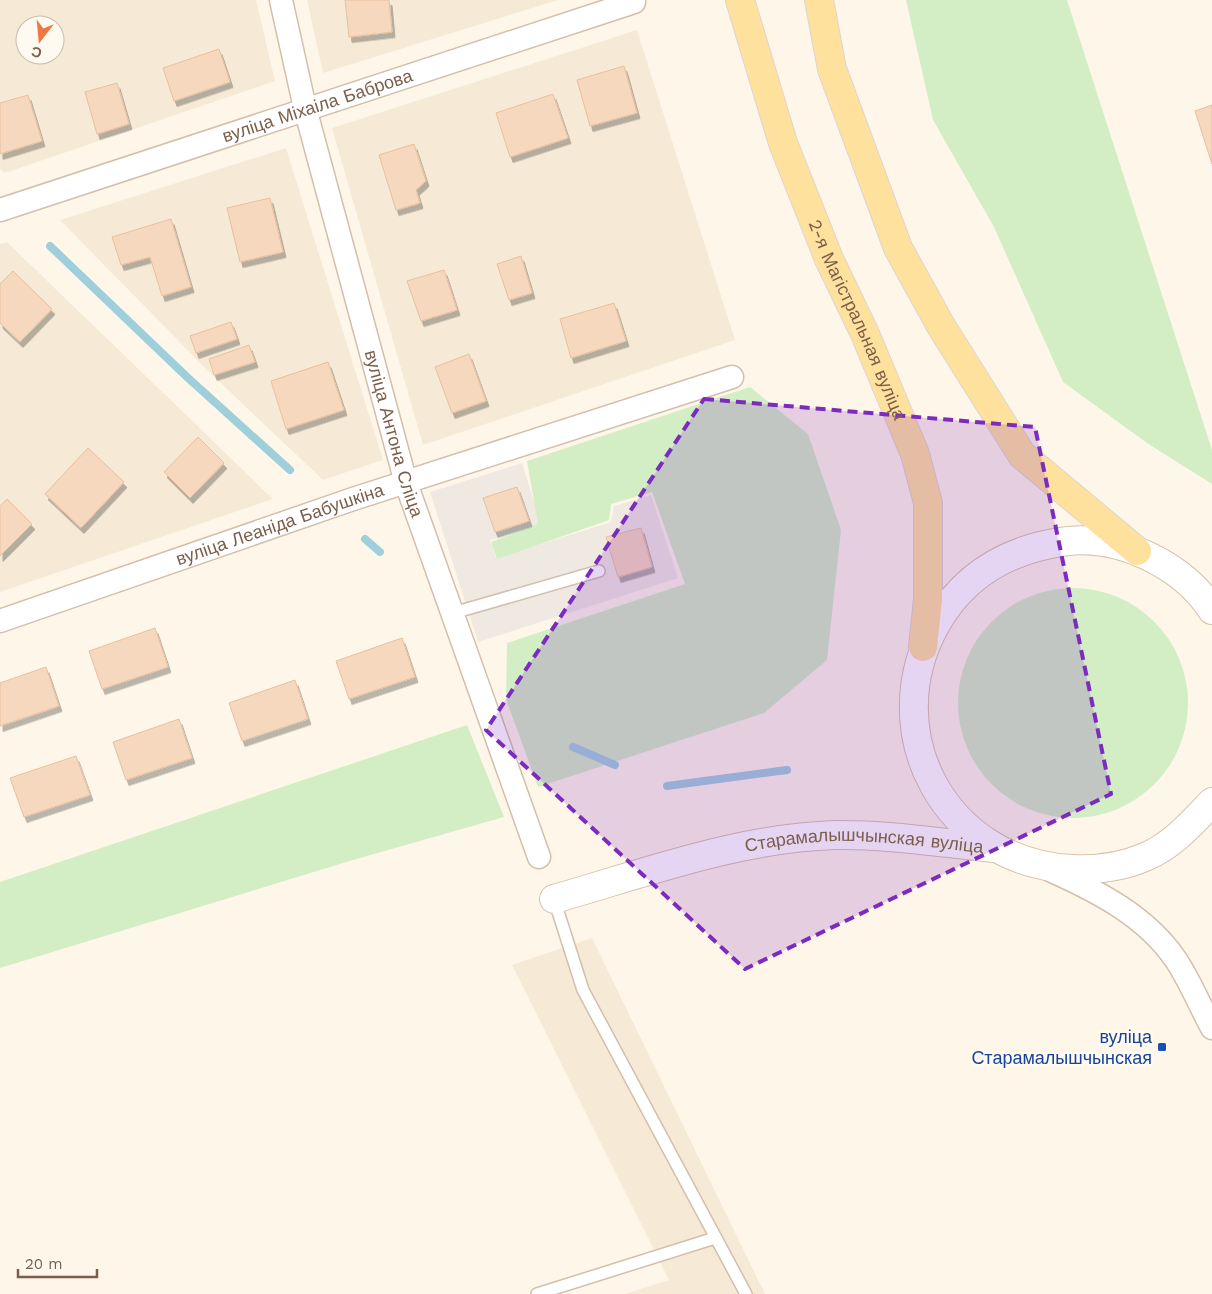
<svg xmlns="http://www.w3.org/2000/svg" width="1212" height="1294" font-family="'Work Sans',sans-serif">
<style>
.residential{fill:#f6ead6;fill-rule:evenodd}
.industrial{fill:#efe9e2}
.green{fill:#d3edc5}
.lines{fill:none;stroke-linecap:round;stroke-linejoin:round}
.stream{stroke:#a0cfdc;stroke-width:8}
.building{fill:#f5d8be;stroke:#e9bf9d;filter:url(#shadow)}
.service-casing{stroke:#d2bfac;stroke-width:14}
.minor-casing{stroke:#d2bfac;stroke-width:25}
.secondary-casing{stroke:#d7c2ac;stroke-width:30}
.primary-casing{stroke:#ddd5d0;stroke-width:30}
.service{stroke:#fff;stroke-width:11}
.minor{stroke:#fff;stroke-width:22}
.secondary{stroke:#fff;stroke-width:28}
.primary{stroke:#ffe19e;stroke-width:28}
.marked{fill:#7b2cbf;fill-opacity:0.2;stroke:#7b2cbf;stroke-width:4;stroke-dasharray:10 6;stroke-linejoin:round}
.transit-dot{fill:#1a4fb4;stroke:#fffaf0;stroke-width:2}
.labels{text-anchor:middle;stroke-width:5;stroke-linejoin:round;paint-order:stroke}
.street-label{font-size:18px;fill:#7b5e4a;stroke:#fffaf0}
.transit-label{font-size:18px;fill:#164399;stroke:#fffaf0;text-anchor:end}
</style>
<defs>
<filter id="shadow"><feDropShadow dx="3" dy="5.5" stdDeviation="0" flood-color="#0004"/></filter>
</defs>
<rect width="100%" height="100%" fill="#fef7e9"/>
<!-- residential -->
<g class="residential">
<path d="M0,0h256l19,81 -270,92 -5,-4zM25,25h30v30h-30z"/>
<polygon points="307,0 558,0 323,73"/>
<polygon points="637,30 735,340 423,445 332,128"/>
<polygon points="286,148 383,460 323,480 209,372 60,220"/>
<polygon points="7,242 273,499 0,592 0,244"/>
<polygon points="592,938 765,1294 625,1294 669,1280 512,965"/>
</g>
<!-- industrial -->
<polygon class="industrial" points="522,463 541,524 490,540 496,558 611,522 614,506 651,495 678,578 478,642 430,492"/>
<!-- green -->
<g class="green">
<polygon points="906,0 1067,0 1212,450 1212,484 1147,443 1063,382 994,227 933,120"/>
<polygon points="750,387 808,434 841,530 827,660 764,713 538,787 506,699 507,643 685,584 652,492 611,504 609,520 497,559 491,542 538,524 527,461"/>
<circle cx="1073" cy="703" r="115"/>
<polygon points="467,725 504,817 353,860 0,968 0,882"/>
</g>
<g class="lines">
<!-- stream -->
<g class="stream">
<polyline points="50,246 187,377 290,470"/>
<polyline points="365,539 380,552"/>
<polyline points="573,747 615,765"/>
<polyline points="667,786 787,770"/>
</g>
</g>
<!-- building -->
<g class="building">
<polygon points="345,0 389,0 392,32 349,37"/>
<polygon points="219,49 230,82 174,101 163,68"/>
<polygon points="624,66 637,113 590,126 577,80"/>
<polygon points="117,83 129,124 97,134 85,92"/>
<polygon points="553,94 568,138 510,157 496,113"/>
<polygon points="28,95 42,141 0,154 0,103"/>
<polygon points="1212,105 1212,164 1195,111"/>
<polygon points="414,144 426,181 416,190 420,203 396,210 379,155"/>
<polygon points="270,198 283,252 240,262 227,208"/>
<polygon points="171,219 191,287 162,296 150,257 121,265 112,237"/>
<polygon points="521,256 532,293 509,300 497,264"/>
<polygon points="444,270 457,310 421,321 407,281"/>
<polygon points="13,271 52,309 20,342 0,323 0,284"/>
<polygon points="614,303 626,341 571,358 560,319"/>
<polygon points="231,322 237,339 196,353 190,336"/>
<polygon points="249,345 255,362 214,375 209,359"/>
<polygon points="469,354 486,401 452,413 435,367"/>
<polygon points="328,362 344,410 286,429 271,381"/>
<polygon points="198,437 224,463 190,498 164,472"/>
<polygon points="88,448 124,482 81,528 45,494"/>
<polygon points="517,487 529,521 495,532 483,498"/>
<polygon points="7,499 32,524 0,556 0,506"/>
<polygon points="641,528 652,567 618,577 606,537"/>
<polygon points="155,628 168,667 102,689 89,651"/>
<polygon points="402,638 415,677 349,699 336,661"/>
<polygon points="46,667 59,706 0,726 0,683"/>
<polygon points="295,680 308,719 242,741 229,703"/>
<polygon points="179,719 192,758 126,780 113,742"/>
<polygon points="76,756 90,795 24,817 10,778"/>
</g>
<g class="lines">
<defs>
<g id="service">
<polyline points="453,613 599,571"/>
<polyline points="554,899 583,990 746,1294"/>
<polyline points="537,1294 715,1238"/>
</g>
<g id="minor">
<path id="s1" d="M281,0l24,108 101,375 133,374"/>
<path id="s2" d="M0,210l634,-208"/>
<path id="s3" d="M0,621l353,-122 379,-122"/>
<path d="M1052,871c47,21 95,46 124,89 14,21 24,46 36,68"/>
</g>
<g id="secondary">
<path d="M1212,610c-29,-45 -92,-75 -144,-69 -57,7 -103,32 -132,83 -61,109 10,239 136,245 24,1 50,-2 73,-12 28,-12 46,-33 67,-55"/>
<path id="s4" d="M554,899c91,-26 185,-61 281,-64 50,-1 107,8 158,13"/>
</g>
<g id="primary">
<path id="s5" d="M740,0l43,143 46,116 36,75 50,120 13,49v96l-5,48"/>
<polyline points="819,0 832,69 898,248 941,326 1022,455 1137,551"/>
</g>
</defs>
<!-- service casing -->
<use href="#service" class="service-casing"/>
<!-- minor casing -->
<use href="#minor" class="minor-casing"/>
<!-- secondary casing -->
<use href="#secondary" class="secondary-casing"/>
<!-- primary casing -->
<use href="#primary" class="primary-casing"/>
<!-- service -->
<use href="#service" class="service"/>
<!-- minor -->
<use href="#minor" class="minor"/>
<!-- secondary -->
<use href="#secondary" class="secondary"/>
<!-- primary -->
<use href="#primary" class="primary"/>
</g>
<!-- marked area -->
<path class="marked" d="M704,399l331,28 76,367 -366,175 -259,-239z"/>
<!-- markers -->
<rect class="transit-dot" x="1157" y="1042" width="10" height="10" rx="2.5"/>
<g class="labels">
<!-- street labels -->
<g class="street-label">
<text dy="6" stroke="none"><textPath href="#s2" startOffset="334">вуліца Міхаіла Баброва</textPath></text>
<text dy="6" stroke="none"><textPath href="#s5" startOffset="341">2-я Магістральная вуліца</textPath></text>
<text dy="6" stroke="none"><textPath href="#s1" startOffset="448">вуліца Антона Сліца</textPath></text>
<text dy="6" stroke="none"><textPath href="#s3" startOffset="296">вуліца Леаніда Бабушкіна</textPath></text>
<text dy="6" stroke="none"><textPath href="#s4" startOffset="318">Старамалышчынская вуліца</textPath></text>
</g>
<!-- transit labels -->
<g class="transit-label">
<text x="1152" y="1043">вуліца<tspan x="1152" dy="21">Старамалышчынская</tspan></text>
</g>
</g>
<!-- north arrow -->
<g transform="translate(40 40) rotate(196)"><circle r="24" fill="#fffaf0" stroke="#cabcae"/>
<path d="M0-4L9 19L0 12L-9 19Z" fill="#ef7746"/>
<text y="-8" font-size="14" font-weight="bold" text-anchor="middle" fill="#7b5e4a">С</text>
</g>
<!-- scale -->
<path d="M18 1269v8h79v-8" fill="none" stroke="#7b5e4a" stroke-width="2.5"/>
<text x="25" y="1269" font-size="15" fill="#7b5e4a" stroke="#fffaf0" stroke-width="4" paint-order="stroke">20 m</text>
</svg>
